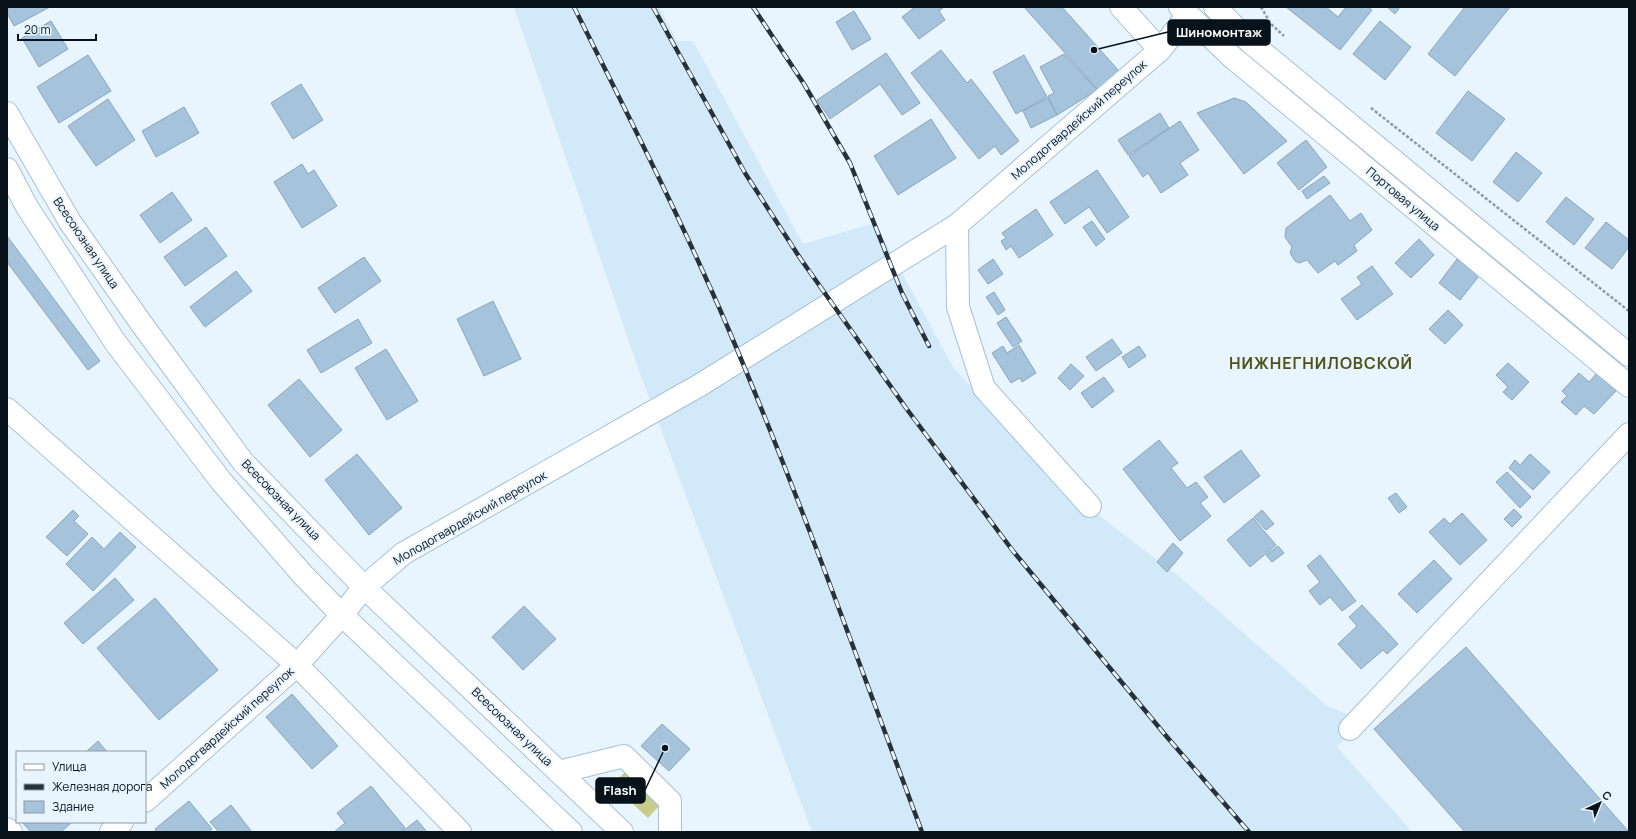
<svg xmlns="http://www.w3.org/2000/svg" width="1636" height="839" font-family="Manrope,sans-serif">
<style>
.built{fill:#d2e9fa}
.green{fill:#c7cc88}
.building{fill:#a5c3da;stroke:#89a6bd}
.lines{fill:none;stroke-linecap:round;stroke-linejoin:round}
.minor-casing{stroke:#a5c2da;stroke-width:24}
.major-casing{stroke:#a5c2da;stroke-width:24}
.highway-casing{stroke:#a5c2da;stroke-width:24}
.path{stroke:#8d99a2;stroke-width:2.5;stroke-dasharray:3 2;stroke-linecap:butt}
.minor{stroke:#fff;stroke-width:22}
.major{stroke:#fff;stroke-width:22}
.highway{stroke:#fff;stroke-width:22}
.rail-casing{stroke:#263139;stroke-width:4.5}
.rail{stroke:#e8f4fe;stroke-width:3;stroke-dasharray:9;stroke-linecap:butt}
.labels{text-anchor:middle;stroke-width:4;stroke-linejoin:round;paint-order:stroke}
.street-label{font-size:12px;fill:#07121a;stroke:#e8f4fe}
.district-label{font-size:16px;font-weight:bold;letter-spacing:1px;fill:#4f5217;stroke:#e8f4fe}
.leader{fill:none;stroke:#07121a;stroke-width:1.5}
.callout-dot{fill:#07121a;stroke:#e8f4fe;stroke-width:1.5}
.callout{fill:#07121a;stroke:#07121a;stroke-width:1.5}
.callout-label{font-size:13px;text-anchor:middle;font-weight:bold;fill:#fff}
</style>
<rect width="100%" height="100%" fill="#e8f4fe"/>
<!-- built -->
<polygon class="built" points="514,7 659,7 677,41 693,41 803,244 875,223 953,367 1067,491 1183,580 1327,706 1363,721 1337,747 1412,832 812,832 638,368"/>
<!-- green -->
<polygon class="green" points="635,761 670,794 648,818 613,785"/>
<!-- building -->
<g class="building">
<polygon points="7,7 50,7 14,26 7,13"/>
<polygon points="915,7 944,7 939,11 945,20 919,39 902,17"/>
<polygon points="1024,7 1062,7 1119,71 1098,90"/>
<polygon points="1286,7 1326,7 1338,17 1346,7 1368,7 1372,10 1340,50"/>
<polygon points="1387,7 1400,7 1395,14"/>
<polygon points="1465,7 1510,7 1455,76 1428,54"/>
<polygon points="854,11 871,39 852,50 836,22"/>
<polygon points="51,21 68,49 39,67 22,38"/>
<polygon points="1380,21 1411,47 1385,80 1353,54"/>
<polygon points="941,50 967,83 971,79 1019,141 1001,155 995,146 979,159 911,73"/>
<polygon points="886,53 920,103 902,115 880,84 830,119 817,100"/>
<polygon points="1064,54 1097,90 1057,115 1048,96 1054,93 1040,67"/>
<polygon points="88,55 111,91 59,123 37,87"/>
<polygon points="1024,55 1047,97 1016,114 993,72"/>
<polygon points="301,84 323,120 293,139 271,103"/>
<polygon points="1468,91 1505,119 1472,161 1436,133"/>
<polygon points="1048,98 1057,115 1031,128 1023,111"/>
<polygon points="1234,98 1246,102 1287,141 1244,174 1197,113"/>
<polygon points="108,99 135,140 96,166 68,126"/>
<polygon points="184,107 199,133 156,157 142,131"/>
<polygon points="1160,113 1169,128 1128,155 1118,140"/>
<polygon points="931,119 956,158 898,195 874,156"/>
<polygon points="1180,121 1199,150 1180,163 1188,175 1161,193 1148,173 1143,177 1129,156"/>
<polygon points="1306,140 1327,167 1299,190 1277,163"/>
<polygon points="1516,152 1542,173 1518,202 1493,182"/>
<polygon points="302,164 308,174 314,170 337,206 302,228 274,182"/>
<polygon points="1097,170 1129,217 1107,233 1089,207 1065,224 1050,202"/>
<polygon points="1324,176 1330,183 1307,199 1302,191"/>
<polygon points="172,192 192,220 160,243 140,215"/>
<polygon points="1330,195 1350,221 1361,213 1372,230 1354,245 1357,251 1338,265 1335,261 1318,273 1307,260 1299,263 1295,261 1290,253 1292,247 1285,237 1286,228"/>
<polygon points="1566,197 1594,219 1574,245 1546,222"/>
<polygon points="1036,209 1053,235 1019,258 1011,246 1006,250 1001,241 1006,238 1002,233"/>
<polygon points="1092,221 1105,239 1096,246 1083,227"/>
<polygon points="1606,222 1629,240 1629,247 1612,269 1585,248"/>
<polygon points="206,227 227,256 185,286 164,257"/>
<polygon points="7,236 100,361 88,370 7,262"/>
<polygon points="1419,239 1434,255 1411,278 1395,263"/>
<polygon points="364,257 381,281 335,313 318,288"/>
<polygon points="993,259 1003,274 988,284 978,270"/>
<polygon points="1457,259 1479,276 1460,300 1439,283"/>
<polygon points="1372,266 1393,294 1357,320 1341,299 1362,284 1357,277"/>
<polygon points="236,271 252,291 205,327 190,307"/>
<polygon points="994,292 1005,310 998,315 986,297"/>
<polygon points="493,301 521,359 484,376 457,319"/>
<polygon points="1448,310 1463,325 1445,344 1429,329"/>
<polygon points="1006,317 1022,341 1013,347 997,323"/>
<polygon points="358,319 372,343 321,373 307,350"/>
<polygon points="1112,339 1122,353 1096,371 1086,357"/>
<polygon points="1019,345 1036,373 1022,382 1020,378 1011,383 992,353 1003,346 1007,353"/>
<polygon points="1139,346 1146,356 1129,368 1122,357"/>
<polygon points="386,349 418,401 387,420 355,368"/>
<polygon points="1508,363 1529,382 1512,400 1503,392 1508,387 1496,375"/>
<polygon points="1071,364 1084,376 1070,390 1058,378"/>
<polygon points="1579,373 1589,382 1597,373 1616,391 1594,414 1584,406 1576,415 1561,402 1567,396 1562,391"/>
<polygon points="1104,377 1114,391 1092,408 1081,393"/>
<polygon points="299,379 342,430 310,457 268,405"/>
<polygon points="1159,440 1178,463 1171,468 1187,488 1196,482 1208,497 1200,503 1211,516 1180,541 1123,469"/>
<polygon points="1241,450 1260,476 1224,503 1204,477"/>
<polygon points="357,454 402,508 369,535 325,480"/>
<polygon points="1530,454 1550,472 1533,490 1509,468 1515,460 1520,465"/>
<polygon points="1507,472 1531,497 1520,508 1496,482"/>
<polygon points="1396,493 1407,507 1399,513 1388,498"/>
<polygon points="1514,509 1522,517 1512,527 1504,519"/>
<polygon points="73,510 79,516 74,521 88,534 67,556 46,537"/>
<polygon points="1262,510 1274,524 1266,530 1254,517"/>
<polygon points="1462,513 1487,540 1460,565 1429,532 1444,518 1450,524"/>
<polygon points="1253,518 1276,545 1250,567 1227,540"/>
<polygon points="120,532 136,547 93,591 66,564 92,537 104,549"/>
<polygon points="1173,543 1183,553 1167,572 1157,562"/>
<polygon points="1278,546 1284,553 1272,562 1266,555"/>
<polygon points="1320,555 1356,601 1342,611 1330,597 1320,605 1309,591 1320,582 1307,566"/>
<polygon points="1434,560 1452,579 1417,613 1398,594"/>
<polygon points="115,578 134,600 83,644 64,623"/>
<polygon points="155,598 218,670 159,720 97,648"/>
<polygon points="1362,605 1398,644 1387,654 1383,650 1361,669 1338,644 1357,626 1349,617"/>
<polygon points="524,606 556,639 523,670 492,637"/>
<polygon points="1466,647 1629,832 1465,832 1374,729"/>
<polygon points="292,694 338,746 312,769 266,717"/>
<polygon points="662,724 690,749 669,771 641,746"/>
<polygon points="98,741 107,752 86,752"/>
<polygon points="371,786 405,828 400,832 334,832 345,823 337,813"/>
<polygon points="189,801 212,829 209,832 157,832 155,829"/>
<polygon points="231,805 252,832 219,832 210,822"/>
<polygon points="417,820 427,832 402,832"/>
<polygon points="22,822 72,822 61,832 31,832"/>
</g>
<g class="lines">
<defs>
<g id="minor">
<polyline points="1121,7 1160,50"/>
<polyline points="957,225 958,307 984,388 1090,506"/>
<polyline points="7,409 297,665 460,832"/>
<polyline points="1350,729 1629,434"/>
<polyline points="559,772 624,756 670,801 670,832"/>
<polyline points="145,801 297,665 342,615 364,587 404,553 700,385 957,225 1160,50 1188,15"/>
<polyline points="7,829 11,832"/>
<polyline points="111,832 122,822"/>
</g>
<g id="major">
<polyline points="1180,7 1232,57 1629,386"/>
<polyline points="1215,7 1250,42 1629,355"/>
</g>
<g id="highway">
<polyline points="7,113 70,222 141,323 243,462 364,587 622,832"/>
<polyline points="7,169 27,207 115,342 221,481 303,575 342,615 571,832"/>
</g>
</defs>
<!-- minor casing -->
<use href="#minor" class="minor-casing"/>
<!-- major casing -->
<use href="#major" class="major-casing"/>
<!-- highway casing -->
<use href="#highway" class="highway-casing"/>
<!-- path -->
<g class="path">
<polyline points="1261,7 1271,24 1284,36"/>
<polyline points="1371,108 1629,311"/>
</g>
<!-- minor -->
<use href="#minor" class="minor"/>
<!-- major -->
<use href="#major" class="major"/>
<!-- highway -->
<use href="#highway" class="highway"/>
<defs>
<g id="rail">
<path d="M574,7c53,106 107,212 154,321 70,165 131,335 194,504"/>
<polyline points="653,7 745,173 800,258 906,408 1013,551 1167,737 1249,832"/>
<polyline points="753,7 804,84 850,163 902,293 929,346"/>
</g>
</defs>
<!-- rail casing -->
<use href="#rail" class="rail-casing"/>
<!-- rail -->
<use href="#rail" class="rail"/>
</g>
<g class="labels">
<!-- street labels -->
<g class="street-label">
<text transform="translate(1079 120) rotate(-41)" y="4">Молодогвардейский переулок</text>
<text transform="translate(1403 199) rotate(40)" y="4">Портовая улица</text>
<text transform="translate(86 243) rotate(56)" y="4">Всесоюзная улица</text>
<text transform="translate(281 500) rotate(46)" y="4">Всесоюзная улица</text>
<text transform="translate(470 518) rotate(-30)" y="4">Молодогвардейский переулок</text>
<text transform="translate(512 727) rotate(44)" y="4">Всесоюзная улица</text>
<text transform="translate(227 728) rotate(-42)" y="4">Молодогвардейский переулок</text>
</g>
<!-- district labels -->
<g class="district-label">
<text x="1321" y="369">НИЖНЕГНИЛОВСКОЙ</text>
</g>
</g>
<!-- callouts -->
<path class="leader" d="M1094 50L1168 32M665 748L645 790"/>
<g class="callout-dot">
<circle cx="1094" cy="50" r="4"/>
<circle cx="665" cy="748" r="4"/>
</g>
<g class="callout">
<rect x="1168" y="20" width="102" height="25" rx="4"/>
<rect x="596" y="778" width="49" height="25" rx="4"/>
</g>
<g class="callout-label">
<text x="1219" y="37">Шиномонтаж</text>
<text x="620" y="795">Flash</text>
</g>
<!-- border -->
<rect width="1636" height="839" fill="none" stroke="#07121a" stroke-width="16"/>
<!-- legend -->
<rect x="16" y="751" width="130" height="72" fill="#e8f4fe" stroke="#8e9aa3"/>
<rect x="24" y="764" width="20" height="6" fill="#ffffff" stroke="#8e9aa3"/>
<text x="52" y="771" font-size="12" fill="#07121a">Улица</text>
<rect x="24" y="784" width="20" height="6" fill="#263139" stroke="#8e9aa3"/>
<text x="52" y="791" font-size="12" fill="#07121a">Железная дорога</text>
<rect x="24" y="801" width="20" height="12" fill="#a5c3da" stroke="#8e9aa3"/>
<text x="52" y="811" font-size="12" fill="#07121a">Здание</text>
<!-- north arrow -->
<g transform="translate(1600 803) rotate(44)" stroke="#e8f4fe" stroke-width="3" paint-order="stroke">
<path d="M0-3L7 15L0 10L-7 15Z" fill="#07121a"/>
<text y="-6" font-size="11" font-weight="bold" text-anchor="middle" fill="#07121a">С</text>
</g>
<!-- scale -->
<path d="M18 34v6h78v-6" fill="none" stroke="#07121a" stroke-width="2"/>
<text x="24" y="34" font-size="12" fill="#07121a" stroke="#e8f4fe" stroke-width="3" paint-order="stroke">20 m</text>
</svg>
